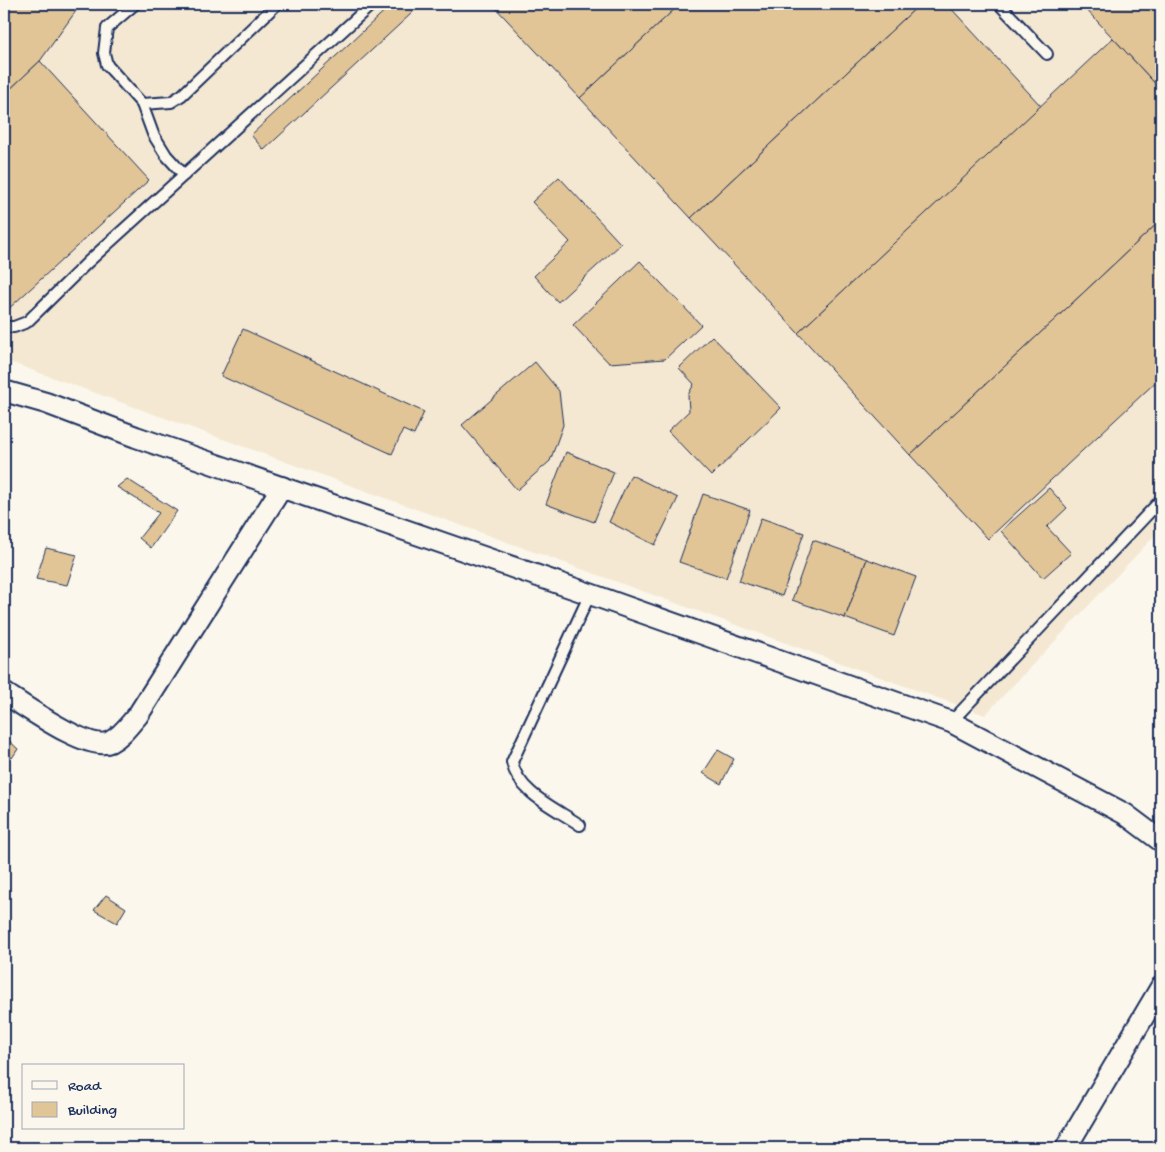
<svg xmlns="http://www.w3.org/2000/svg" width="1165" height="1152" font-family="'Gochi Hand',sans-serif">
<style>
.built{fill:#f4e8d2}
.building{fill:#e2c596;stroke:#1b2f5e}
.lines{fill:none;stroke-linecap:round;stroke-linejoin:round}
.service-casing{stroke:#1b2f5e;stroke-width:14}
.minor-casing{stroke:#1b2f5e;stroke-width:24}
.service{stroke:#fbf7ec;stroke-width:10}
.minor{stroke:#fbf7ec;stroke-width:20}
</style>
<rect width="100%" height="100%" fill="#fbf7ec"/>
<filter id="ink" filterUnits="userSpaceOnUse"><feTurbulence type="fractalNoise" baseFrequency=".02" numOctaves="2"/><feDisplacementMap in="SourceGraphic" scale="10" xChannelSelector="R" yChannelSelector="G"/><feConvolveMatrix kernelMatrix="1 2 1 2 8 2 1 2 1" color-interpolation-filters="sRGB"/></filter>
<g filter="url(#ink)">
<!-- built -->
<polygon class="built" points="4,4 1161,4 1161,529 985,715 4,360"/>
<!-- building -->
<g class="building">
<polygon points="4,4 81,4 40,61 4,95"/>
<polygon points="392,4 405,4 413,12 264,150 251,135"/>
<polygon points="492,4 680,4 580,98"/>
<polygon points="680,4 920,4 691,218 580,98"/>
<polygon points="920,4 947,4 1041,106 798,333 691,218"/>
<polygon points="1081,4 1161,4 1161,90 1113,38"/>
<polygon points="1113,38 1161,90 1161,220 910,455 798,333"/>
<polygon points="40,61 149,180 4,313 4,95"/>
<polygon points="559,177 621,244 558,302 534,276 570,242 532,202"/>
<polygon points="1161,220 1161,377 988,539 910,455"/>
<polygon points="640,261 701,325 665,359 609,363 573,325"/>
<polygon points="243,329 424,412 414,435 403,430 392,454 221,376"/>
<polygon points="712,336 781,408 711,476 668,431 689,411 688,395 694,384 679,368"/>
<polygon points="535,362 559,391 563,425 550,461 517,490 462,425"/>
<polygon points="566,452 614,472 594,522 546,504"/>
<polygon points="631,475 678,498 655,545 609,522"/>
<polygon points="127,479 177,511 151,548 139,538 159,513 117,487"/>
<polygon points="1049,488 1067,508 1047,527 1071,553 1043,578 1001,531"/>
<polygon points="703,494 750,510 726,578 679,562"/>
<polygon points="761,518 804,533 782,596 739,581"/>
<polygon points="813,540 867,559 845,618 792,600"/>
<polygon points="46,548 77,555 67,585 36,579"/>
<polygon points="867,559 916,577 894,636 845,618"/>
<polygon points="4,736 18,749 12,758 4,751"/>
<polygon points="718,750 734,759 721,784 703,773"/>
<polygon points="106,895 126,908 117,923 94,910"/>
</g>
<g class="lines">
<defs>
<g id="service">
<polyline points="135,4 107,28 104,53 107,65 142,104 153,134 166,155 184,175"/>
<polyline points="999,4 1047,54"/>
<polyline points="142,104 171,102 182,95 277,4"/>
<polyline points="4,327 14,327 27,322 88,262 372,4"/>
<polyline points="951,722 1161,500"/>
<path d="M580,825c-25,-17 -62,-32 -68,-63l78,-168"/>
</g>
<g id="minor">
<polyline points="4,391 46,403 136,437 590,594 951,722 1125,814 1161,841"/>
<path d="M4,693c21,13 84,59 106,49 12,-6 20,-18 28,-27l144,-228"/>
<polyline points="1066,1148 1161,987"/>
</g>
</defs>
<!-- service casing -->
<use href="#service" class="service-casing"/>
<!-- minor casing -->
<use href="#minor" class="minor-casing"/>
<!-- service -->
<use href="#service" class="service"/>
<!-- minor -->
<use href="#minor" class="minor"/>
</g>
</g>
<!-- margin -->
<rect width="1165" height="1152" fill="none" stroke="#fbf7ec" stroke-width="20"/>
<rect x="10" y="10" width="1145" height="1132" fill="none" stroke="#1b2f5e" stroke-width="2" filter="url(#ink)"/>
<!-- legend -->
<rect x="22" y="1064" width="162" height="65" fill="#fbf7ec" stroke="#a1a7b3"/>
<rect x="32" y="1081" width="25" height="8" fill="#fbf7ec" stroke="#a1a7b3"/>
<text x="68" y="1090" font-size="15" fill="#1b2f5e">Road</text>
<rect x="32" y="1102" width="25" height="15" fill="#e2c596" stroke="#a1a7b3"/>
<text x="68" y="1114" font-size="15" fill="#1b2f5e">Building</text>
</svg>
